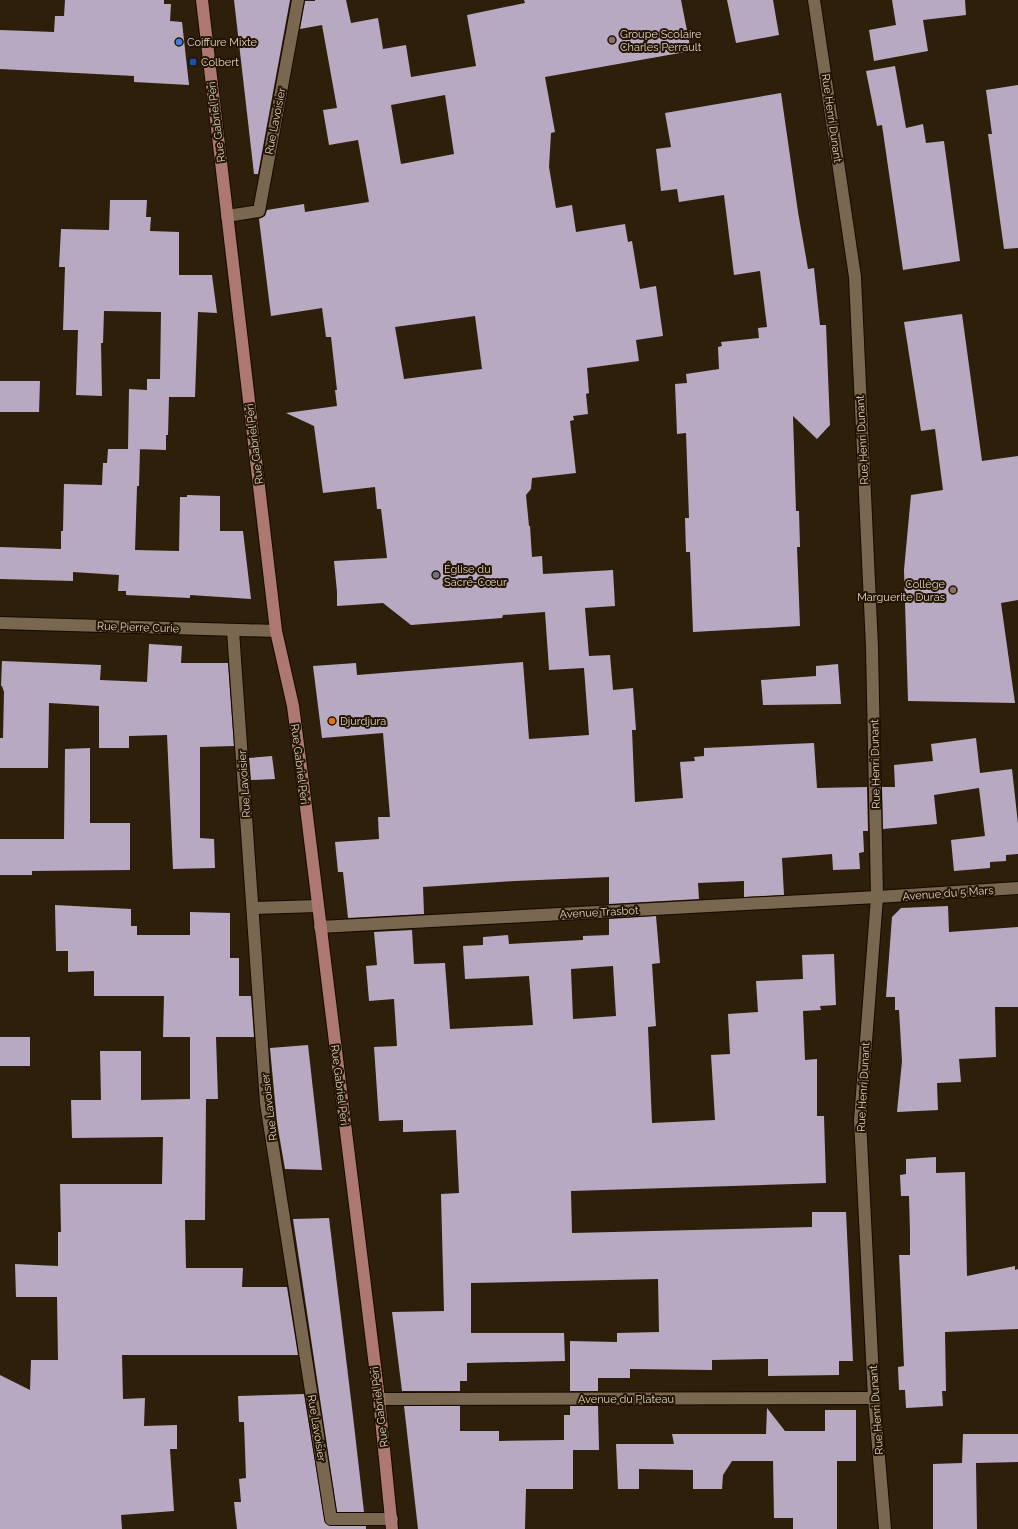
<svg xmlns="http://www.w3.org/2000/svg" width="1018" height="1529" font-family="Raleway,sans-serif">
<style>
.building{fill:#b8a9c3;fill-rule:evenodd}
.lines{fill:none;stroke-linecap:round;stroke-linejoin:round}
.minor-casing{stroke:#160800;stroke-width:14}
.major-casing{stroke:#160800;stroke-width:14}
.minor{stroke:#796750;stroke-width:12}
.major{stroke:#ac7870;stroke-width:12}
.education-dot{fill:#8d6e63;stroke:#241502;stroke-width:1.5}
.shop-dot{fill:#3f7fe0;stroke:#241502;stroke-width:1.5}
.transit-dot{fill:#1a4fb4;stroke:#241502;stroke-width:1.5}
.worship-dot{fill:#6b7280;stroke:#241502;stroke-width:1.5}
.food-dot{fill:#e8710a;stroke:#241502;stroke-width:1.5}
.labels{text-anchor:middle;stroke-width:4;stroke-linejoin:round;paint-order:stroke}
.poi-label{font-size:11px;fill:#ded4c7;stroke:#241502;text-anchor:start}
.street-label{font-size:11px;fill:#ded4c7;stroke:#241502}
</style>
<rect width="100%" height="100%" fill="#2e1f0a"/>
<!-- building -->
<g class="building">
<polygon points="65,0 164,0 164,4 171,4 170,21 182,22 189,85 134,82 134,76 0,69 0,30 54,32 55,16 64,16"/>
<polygon points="234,0 290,0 258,174 254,174"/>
<path d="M315,0h31l5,23 27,-5 5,31 23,-4 5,32 65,-11 -9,-51 58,-12 -1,-3h157l10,51 -146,26 10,55 -4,1 -2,34 7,41 16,-3 4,27 49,-8 3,18 4,-1 8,48 16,-3 7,50 -27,4 3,21 -52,7 2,25 -3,1 2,20 -15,2 1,4 -4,1 6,52 -44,5 -1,11 -5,6 3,31h1l2,31 10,-1 1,18 70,-4 2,36 -30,2 4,48 21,-1 3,35 20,-2 3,42h-4l3,72 48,-4 -3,-36 15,-1 -1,-4 10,-1v-8l110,-5 3,45 50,-1 1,44h-5l1,21 -5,1 1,16 -27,1 -1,-16 -50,4 2,37 -40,2v-16l-46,2 1,16 -90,5v-27l-94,4 -92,6 1,27 -76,4 -5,-46h-5l-3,-30 44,-3 -1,-22h12l-7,-84 -61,5 -9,-72 43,-3 1,12 166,-13 6,77 60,-4 -5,-67 -35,2 -4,-58 -42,3 -1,3 -91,7 -28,-22 -46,3v-14l-3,-31 53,-3 -6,-49h-4l-2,-22 -52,6 -9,-67 -28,-13 51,-7 -2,-16h2l-6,-53h-5l-4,-29 -51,8 -12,-97 6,-3 2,-6 37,-6 1,8 64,-10 -11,-62 -29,5 -6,-35 14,-2 -15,-83 -22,4 5,-28h10zM445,95l9,59 -53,10 -10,-59zM475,316l7,53 -78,10 -9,-52z"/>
<polygon points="727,0 773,0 779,35 736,43"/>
<polygon points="892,0 965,0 966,15 923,20 928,51 874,61 869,30 896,25"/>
<polygon points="895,66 906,128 923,124 926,143 944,141 960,261 903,270 882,125 877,126 866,71"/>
<polygon points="1018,85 1018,248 1004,249 988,134 992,134 986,90"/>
<polygon points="781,93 798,212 808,269 814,268 820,325 826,325 830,425 817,439 793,416 796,511 799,511 800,547 797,547 800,626 693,632 690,552 686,552 685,518 689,518 686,433 677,434 675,384 687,383 686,374 719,369 718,347 722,346 721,342 759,338 758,328 767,327 760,271 734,275 724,195 679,202 677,189 661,191 656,149 671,147 665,113"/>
<polygon points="110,200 147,200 146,217 151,217 150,231 179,232 179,275 212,275 217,313 198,312 195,397 169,397 168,435 166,435 166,450 136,449 140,449 139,486 137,486 135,550 179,551 180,497 187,497 187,495 220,496 220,531 243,531 251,599 190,595 190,598 126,595 126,591 118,591 119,575 73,572 73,581 0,579 0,547 61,549 61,531 63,531 64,484 102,485 103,463 107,463 108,449 128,449 129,389 147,390 147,379 160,379 161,312 104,311 103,343 101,343 102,396 76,395 78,330 63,330 65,267 59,267 61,229 109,230"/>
<polygon points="962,314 982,461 1018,456 1018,600 1001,603 1015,703 908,701 904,570 911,495 943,490 935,429 921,431 904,322"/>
<polygon points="0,381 40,381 39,412 0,412"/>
<polygon points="149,644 182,646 181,663 228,663 234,746 200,747 200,838 214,839 215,868 173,869 167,735 129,736 129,748 99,748 99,706 49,703 48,768 0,768 0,738 3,738 4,692 2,686 1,686 2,661 101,665 100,680 147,682"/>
<polygon points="838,664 841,704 763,705 761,680 816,676 816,666"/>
<polygon points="976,738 980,773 1012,769 1018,824 1018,854 1006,855 1006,861 990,862 990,868 954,871 951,840 985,836 979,788 934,795 937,824 883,829 882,787 895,787 894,765 933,761 931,744"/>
<polygon points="90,748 90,823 130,823 130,870 32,871 32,875 0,875 0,839 64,839 65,749"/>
<polygon points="272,756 275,779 251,780 249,758"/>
<polygon points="55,905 131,909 131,926 137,926 137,935 190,935 190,912 230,913 230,958 239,958 239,996 251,996 254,1037 216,1037 218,1099 206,1099 205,1220 185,1220 186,1268 243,1268 242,1287 287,1287 298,1355 122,1355 123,1399 145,1398 144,1426 177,1425 177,1449 170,1449 174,1511 121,1515 122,1529 0,1529 0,1375 30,1390 31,1360 58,1360 57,1297 16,1297 15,1264 58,1266 58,1232 61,1232 60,1184 162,1184 163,1137 72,1138 71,1100 101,1100 100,1051 141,1051 141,1100 190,1099 190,1037 163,1037 164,996 94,996 94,971 68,972 68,951 56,951"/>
<polygon points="948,906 949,932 1018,927 1018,1007 995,1007 996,1057 959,1059 961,1082 937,1083 938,1110 897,1112 902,1061 899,1010 895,1010 895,997 886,997 892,917 901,908"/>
<path d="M656,916l4,47 -8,1 4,62 -8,1 4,96 63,-3 -4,-65 19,-1 -2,-40 30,-2 -2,-31 47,-2 -1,-24 32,-1 2,51 -16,1 1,4 -18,1 2,49 12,-1v57h7l2,67 -255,8 1,42 240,-6v-15h34l7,149h-14v14l-71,1v-17l-56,1v10l-82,-1v9h-32v13h-28v-50l47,1v-9l42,-1 -1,-53 -187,4v50h93l1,28 -98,2v18h-7v10h-58l-10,-79 52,-1 -3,-117 18,-1 -3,-63 -53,2v-12l-24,1 -5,-74 23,-1 -3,-47 -25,2 -3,-35 11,-1 -3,-33 38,-2 2,34 31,-1 5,66 83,-4 -4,-49 -64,3 -2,-33 20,-1v-8l25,-2 1,9 74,-4v-4l26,-1v-16zM613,966l3,50 -43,3 -2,-50z"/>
<rect x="0" y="1037" width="30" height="29"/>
<polygon points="308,1045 322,1170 285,1169 277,1123 270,1048"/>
<polygon points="936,1157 936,1173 965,1172 967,1276 1015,1266 1015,1270 1018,1269 1018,1329 945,1332 946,1391 942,1391 943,1406 906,1408 905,1390 899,1390 898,1367 904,1366 899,1255 910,1255 910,1232 909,1196 901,1196 900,1175 906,1174 906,1159"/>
<polygon points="329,1218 353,1416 364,1512 337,1512 293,1219"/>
<polygon points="304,1394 325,1523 331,1526 366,1526 366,1529 237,1529 234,1502 241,1502 239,1479 246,1478 244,1422 239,1422 238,1396"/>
<polygon points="404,1406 460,1406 460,1431 499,1431 499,1441 564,1440 564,1415 570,1415 570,1406 598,1406 599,1450 573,1450 573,1489 526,1489 525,1529 418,1529"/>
<polygon points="767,1408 785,1431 825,1431 825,1410 856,1410 856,1461 837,1461 837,1529 793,1529 793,1518 774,1518 773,1461 732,1461 723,1475 722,1489 693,1489 693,1470 639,1469 639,1489 618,1489 616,1444 674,1444 672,1434 766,1434"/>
<polygon points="963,1434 1018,1434 1018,1462 976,1463 977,1529 933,1529 933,1464 962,1463"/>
</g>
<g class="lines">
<defs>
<g id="minor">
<polyline points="814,0 855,277 872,647 877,897 860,1120 874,1398 885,1529"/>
<polyline points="227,216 259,211 298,0"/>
<polyline points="0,623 276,631"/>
<polyline points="233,631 266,1103 331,1519 392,1519"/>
<polyline points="253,908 318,906"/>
<polyline points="320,927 877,897 1018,888"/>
<polyline points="379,1399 874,1398"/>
</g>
<polyline id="major" points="202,0 276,631 293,706 303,783 379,1399 392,1529"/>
</defs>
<!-- minor casing -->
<use href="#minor" class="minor-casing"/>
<!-- major casing -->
<use href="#major" class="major-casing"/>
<!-- minor -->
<use href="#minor" class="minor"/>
<!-- major -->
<use href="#major" class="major"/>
</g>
<!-- markers -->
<g class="education-dot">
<circle cx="612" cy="40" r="4"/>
<circle cx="953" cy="590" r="4"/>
</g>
<circle class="shop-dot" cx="179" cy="42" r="4"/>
<rect class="transit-dot" x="189" y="58" width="8" height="8" rx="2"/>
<circle class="worship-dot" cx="436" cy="575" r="4"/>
<circle class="food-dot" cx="332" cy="721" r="4"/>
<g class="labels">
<!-- poi labels -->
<g class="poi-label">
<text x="620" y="38">Groupe Scolaire<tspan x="620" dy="13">Charles Perrault</tspan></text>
<text x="187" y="46">Coiffure Mixte</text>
<text x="201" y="66">Colbert</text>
<text x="444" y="573">Église du<tspan x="444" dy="13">Sacré-Cœur</tspan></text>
<text x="945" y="588" text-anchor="end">Collège<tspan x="945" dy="13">Marguerite Duras</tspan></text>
<text x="340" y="725">Djurdjura</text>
</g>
<!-- street labels -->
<g class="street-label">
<text transform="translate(832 118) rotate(82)" y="4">Rue Henri Dunant</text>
<text transform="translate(275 121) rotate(-79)" y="4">Rue Lavoisier</text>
<text transform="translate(216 122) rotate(-97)" y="4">Rue Gabriel Péri</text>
<text transform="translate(862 440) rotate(-93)" y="4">Rue Henri Dunant</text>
<text transform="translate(254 444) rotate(-97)" y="4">Rue Gabriel Péri</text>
<text transform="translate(138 627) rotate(2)" y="4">Rue Pierre Curie</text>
<text transform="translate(300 764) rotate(83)" y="4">Rue Gabriel Péri</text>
<text transform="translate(875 764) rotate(-91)" y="4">Rue Henri Dunant</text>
<text transform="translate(244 784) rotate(-94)" y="4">Rue Lavoisier</text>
<text transform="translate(948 893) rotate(-4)" y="4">Avenue du 5 Mars</text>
<text transform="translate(599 912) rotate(-3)" y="4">Avenue Trasbot</text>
<text transform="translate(340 1085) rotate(83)" y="4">Rue Gabriel Péri</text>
<text transform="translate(863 1087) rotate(-87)" y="4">Rue Henri Dunant</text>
<text transform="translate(269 1107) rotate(-97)" y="4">Rue Lavoisier</text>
<text x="626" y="1403">Avenue du Plateau</text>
<text transform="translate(379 1407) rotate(-97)" y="4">Rue Gabriel Péri</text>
<text transform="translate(876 1410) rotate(-94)" y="4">Rue Henri Dunant</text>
<text transform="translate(317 1428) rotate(81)" y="4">Rue Lavoisier</text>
</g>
</g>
</svg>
